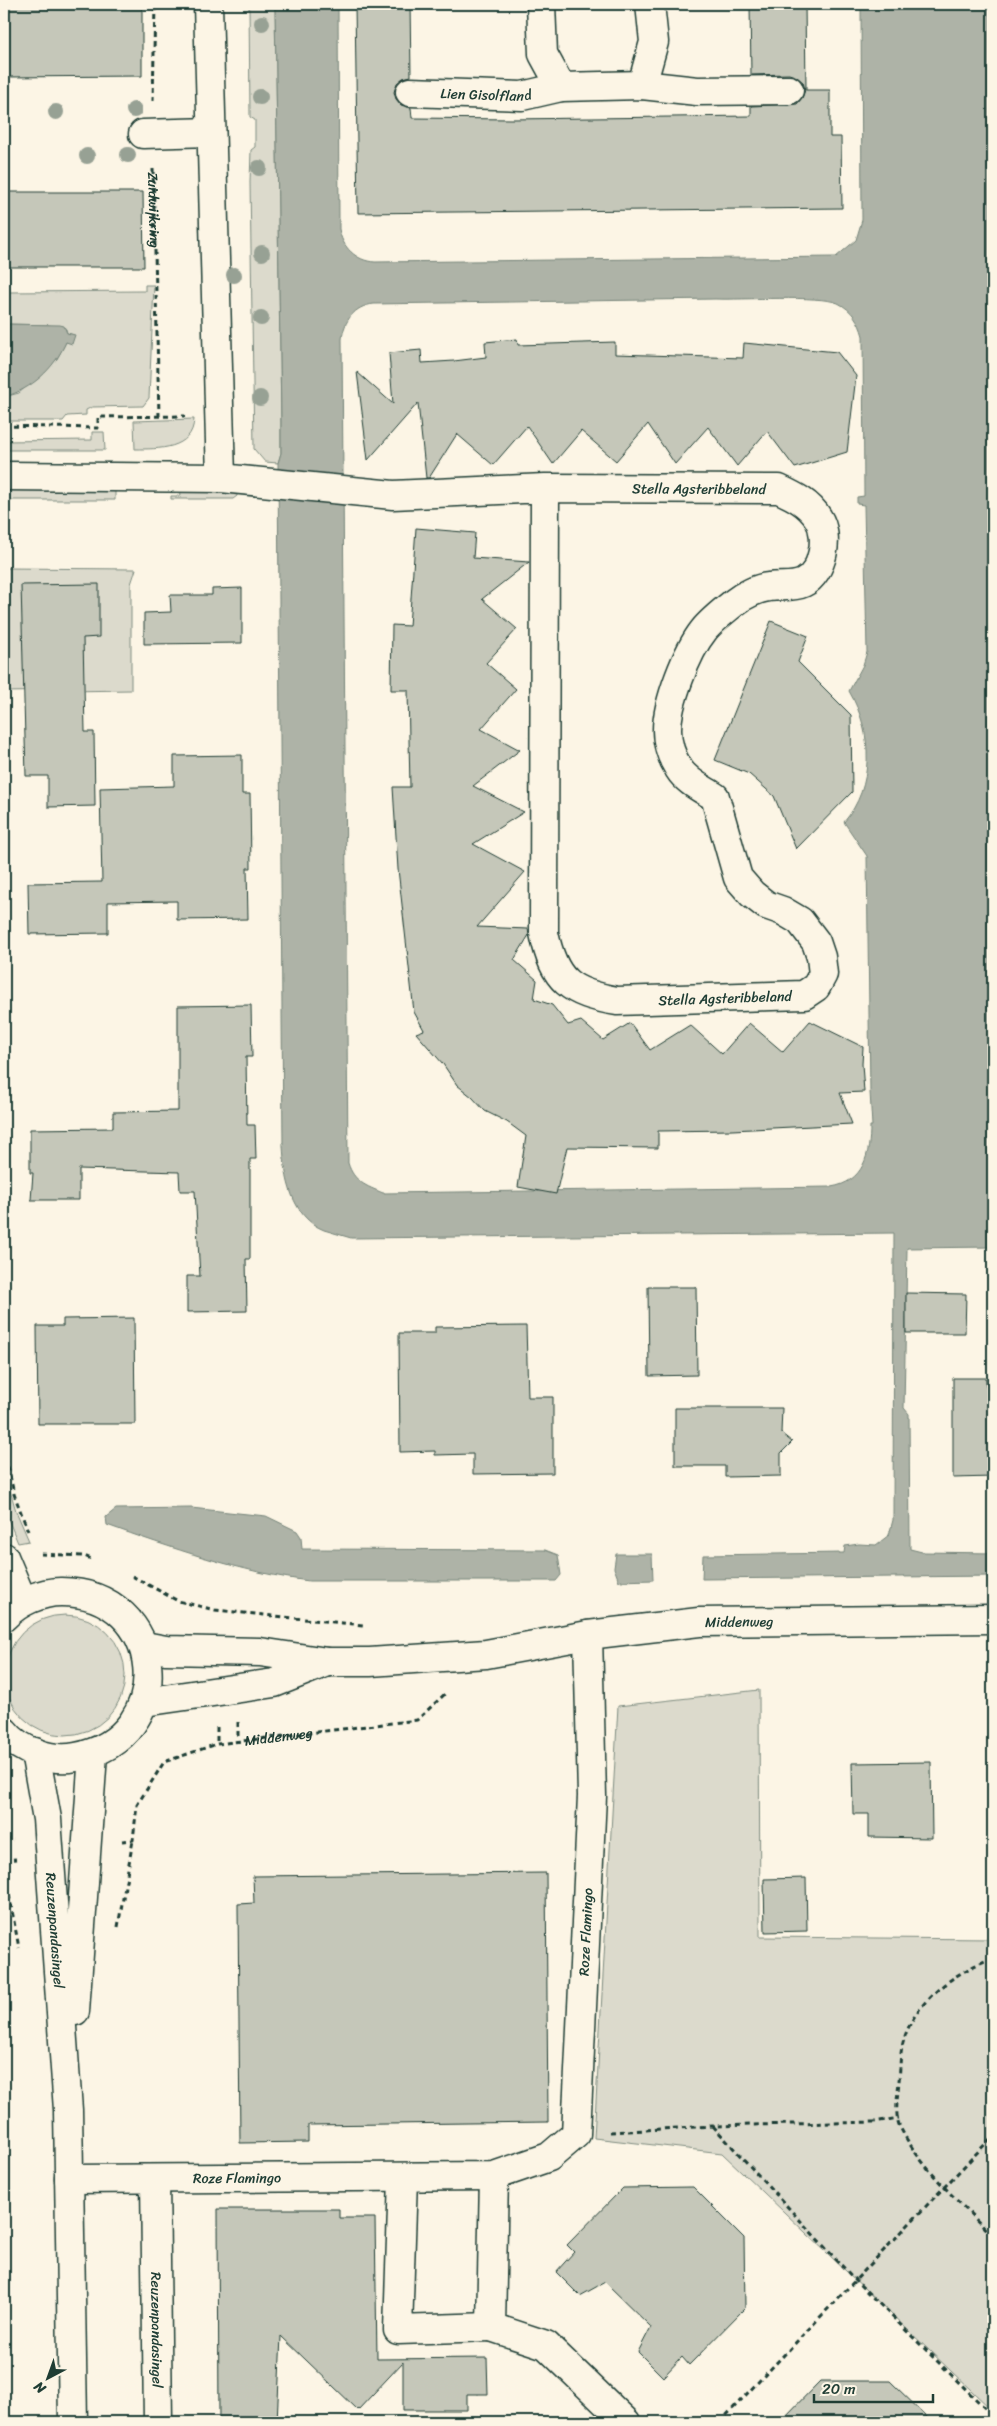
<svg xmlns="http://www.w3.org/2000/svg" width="997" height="2426" font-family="Sriracha,sans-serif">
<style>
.green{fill:#dcdacc;stroke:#7e8c80}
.water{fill:#aeb3a7;stroke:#758479;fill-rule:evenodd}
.building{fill:#c5c7b9;stroke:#1f3d34}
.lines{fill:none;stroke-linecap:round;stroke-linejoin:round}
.pedestrian-casing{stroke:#1f3d34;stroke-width:31}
.minor-casing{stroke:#1f3d34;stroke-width:31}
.path{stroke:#1f3d34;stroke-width:3;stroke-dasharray:5 4;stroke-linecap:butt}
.pedestrian{stroke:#fcf5e5;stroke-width:28}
.minor{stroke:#fcf5e5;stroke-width:28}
.tree{fill:#97a194}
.labels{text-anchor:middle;stroke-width:4;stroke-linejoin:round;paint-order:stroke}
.street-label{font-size:14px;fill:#1f3d34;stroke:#fcf5e5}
</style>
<rect width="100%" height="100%" fill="#fcf5e5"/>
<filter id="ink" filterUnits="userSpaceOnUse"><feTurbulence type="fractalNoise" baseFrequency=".02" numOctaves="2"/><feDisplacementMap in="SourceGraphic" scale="10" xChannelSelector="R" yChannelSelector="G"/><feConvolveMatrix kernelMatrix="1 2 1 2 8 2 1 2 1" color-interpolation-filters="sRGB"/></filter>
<g filter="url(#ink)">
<!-- green -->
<g class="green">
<polygon points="249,4 275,4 281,422 281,453 278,463 265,462 254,449 250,182 251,150 255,147 255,120 250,117"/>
<polygon points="4,267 9,267 9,292 145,291 145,285 154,285 149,398 143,406 92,407 86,410 86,415 67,416 63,421 4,421 4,397 19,393 57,359 66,342 74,335 67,333 66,329 49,325 4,324"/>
<path d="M194,419c-1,31 -36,30 -59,30l-1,-28z"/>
<polygon points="92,432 104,432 105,450 4,450 4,441 92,440"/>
<polygon points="9,486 115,487 115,500 9,500"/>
<polygon points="180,486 237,491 237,496 233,499 171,499 171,496 181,496"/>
<polygon points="4,568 136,569 131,584 131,690 4,692"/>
<polygon points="4,1470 16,1511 29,1541 18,1543 4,1509"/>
<circle cx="65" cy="1675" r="60"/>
<polygon points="759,1690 760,1937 993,1939 993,2411 722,2153 594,2138 618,1706"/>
</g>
<!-- water -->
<g class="water">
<path d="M275,4h63l1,225c3,18 17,32 36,33l461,-5 20,-17 6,-20 -1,-216h132v1243l-86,1 -3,160 5,6 1,135 12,3 71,1v23l-291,3 1,-24 141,-2 1,-7 14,-2 17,1 13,-10 4,-15 1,-287 -543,5c-9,-3 -18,-5 -27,-8 -33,-13 -39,-53 -41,-84l-5,-683 3,-10v-31zM715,299c26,1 104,-4 123,4 14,7 21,18 25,33l1,160 -7,1v7l7,1 3,147 -4,13 -14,26c25,43 25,96 -5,131l23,34 3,236 2,34h-2c0,28 -6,56 -39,61l-448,6c-17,-7 -29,-11 -35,-30l-6,-824c2,-18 12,-33 32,-35z"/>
<path d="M4,324l56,1 4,1 3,7 8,2 -3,9 -6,-2c-12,27 -34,47 -62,55z"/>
<path d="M191,1508l75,8 31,15 4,6 1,12 243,1 13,5 3,20 -5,6h-247c-65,-8 -141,-34 -202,-56l-1,-8 10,-8z"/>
<polygon points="616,1554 652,1554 653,1580 619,1581 614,1568"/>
</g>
<!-- building -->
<g class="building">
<polygon points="4,4 142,4 142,76 4,77"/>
<polygon points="355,4 410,4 411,76 403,78 397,83 394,92 396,99 401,105 411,108 412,118 511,119 751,116 751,106 797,104 802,98 805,90 803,82 797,77 789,74 751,75 750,4 805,4 806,90 830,90 830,137 841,137 842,208 358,213"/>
<polygon points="4,192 143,192 144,267 4,267"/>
<polygon points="517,339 518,345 615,342 615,354 743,358 744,343 837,352 856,376 847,452 795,468 767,431 737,466 708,427 675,464 648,424 616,461 581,431 553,464 527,426 493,465 457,434 429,478 426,478 418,403 368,460 357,372 393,404 389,353 421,350 422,363 454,361 486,357 485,342"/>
<polygon points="416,528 475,533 473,558 529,562 482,599 517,629 486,663 516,689 481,729 520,750 473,786 524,812 473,844 525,872 477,927 528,929 529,935 514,960 537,980 534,999 552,1005 568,1025 581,1021 603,1040 630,1023 650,1050 690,1025 722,1054 749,1023 783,1052 810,1021 863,1047 862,1064 864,1092 840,1093 852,1124 732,1130 658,1131 658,1148 567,1147 556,1194 518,1187 526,1136 507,1122 485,1111 472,1097 457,1085 443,1064 416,1033 424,1030 414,1012 398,869 393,787 410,787 408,690 391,690 392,625 409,626"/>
<polygon points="99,584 99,637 83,638 85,732 94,732 95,806 48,807 48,776 26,776 21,585"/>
<polygon points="242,588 242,643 144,644 144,613 171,612 170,595 212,595 212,589"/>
<polygon points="771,621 808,636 798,662 851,715 852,792 796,849 774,796 749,774 715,760"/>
<polygon points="242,755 242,794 250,794 251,868 247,868 248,919 177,920 177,901 108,902 108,933 29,934 28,883 102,882 100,788 174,786 174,756"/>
<polygon points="251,1005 252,1057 246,1057 247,1125 255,1125 256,1159 250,1159 250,1259 246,1259 247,1311 187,1312 187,1276 200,1276 195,1191 180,1191 179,1172 79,1169 79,1200 31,1200 33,1173 30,1173 30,1129 113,1128 113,1112 178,1111 178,1006"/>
<polygon points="648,1287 696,1287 697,1375 649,1376"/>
<polygon points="906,1293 966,1294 965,1333 906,1333"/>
<polygon points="134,1318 135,1424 38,1424 37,1326 63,1326 63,1319"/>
<polygon points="526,1326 528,1397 553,1397 553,1473 473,1474 473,1454 435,1455 435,1451 400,1452 399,1333 435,1333 435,1327"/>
<polygon points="953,1378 986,1378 986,1386 993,1386 993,1477 953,1478"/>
<polygon points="675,1408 782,1408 781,1433 792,1442 781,1453 781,1476 725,1477 725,1466 675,1466"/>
<polygon points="931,1762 932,1838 869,1837 869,1814 853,1814 852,1763"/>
<polygon points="546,1873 548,2122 308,2125 308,2142 240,2143 238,1904 254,1903 253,1876"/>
<polygon points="806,1878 807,1931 765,1932 764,1879"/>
<polygon points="693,2187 744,2238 745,2308 689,2365 682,2357 663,2377 638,2352 651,2327 605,2282 580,2296 556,2272 574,2252 567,2245 623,2188"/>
<polygon points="218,2209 339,2209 339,2218 375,2218 377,2359 487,2358 488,2394 467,2394 467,2410 403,2410 403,2362 358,2410 281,2336 277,2422 219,2422"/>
<polygon points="820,2381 890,2381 932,2422 780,2422"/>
</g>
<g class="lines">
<defs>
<polyline id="pedestrian" points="143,134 211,132"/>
<g id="minor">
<polyline points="208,4 221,478"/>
<polyline points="541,4 543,54 561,87 642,85 697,91 789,90"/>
<polyline points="642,85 654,42 650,4"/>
<path id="s3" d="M410,92l112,4 39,-9"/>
<path id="s4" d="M4,476l217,2 172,17 152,-7 234,1c15,7 30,14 39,29 12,18 5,55 -15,65 -11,5 -22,2 -34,4 -11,1 -25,8 -34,15 -10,8 -23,18 -31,28 -17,21 -37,73 -37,100 0,13 5,28 12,39 8,13 24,20 36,28l23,81 14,16 14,11 17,6 17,10 16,21 5,15 2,17 -7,13 -12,8 -187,6c-47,-8 -63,-20 -73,-68l1,-445"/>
<polyline points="4,1557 23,1602"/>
<path d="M4,1617c14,-15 37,-25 57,-25 106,0 119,145 15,165 -24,5 -57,-6 -72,-26"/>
<path id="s5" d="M144,1646l22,4 94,2 67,10h43l116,-8 102,-19 111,-13 294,-3"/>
<polyline points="144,1702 274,1683 327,1662"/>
<path id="s6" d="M35,1752l12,67 21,291 5,312"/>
<polyline points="75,2011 93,1754"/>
<polyline points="494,2176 491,2327 546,2345 626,2422"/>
<polyline points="403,2178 398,2330 491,2327"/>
<path id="s7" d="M69,2179l425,-3 55,-19 27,-23 16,-338 -4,-161"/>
<path id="s8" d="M155,2179l3,243"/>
</g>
</defs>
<!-- pedestrian casing -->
<use href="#pedestrian" class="pedestrian-casing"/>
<!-- minor casing -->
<use href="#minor" class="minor-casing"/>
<!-- path -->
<g class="path">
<polyline points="153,101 155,4"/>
<path id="s1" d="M153,169l6,247"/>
<polyline points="4,426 98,428 98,417 185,416"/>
<polyline points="4,1404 4,1448 14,1494 28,1531"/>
<polyline points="41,1554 84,1556 94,1560"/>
<polyline points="132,1576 178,1601 215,1610 363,1625"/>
<polyline points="238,1722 238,1743"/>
<polyline points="217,1727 217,1744"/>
<polyline points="4,1839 13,1840"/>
<path id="s2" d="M122,1841l11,-1 4,-35 27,-43 53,-18 200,-24 30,-28"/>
<polyline points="4,1860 16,1859"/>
<polyline points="4,1868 19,1948"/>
<polyline points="118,1927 133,1840"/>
<path d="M993,1958c-39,14 -82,45 -91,89 -2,11 -2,23 -3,34 -1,13 -5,34 1,46 21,42 61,76 93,110"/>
<polyline points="713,2126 856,2281 993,2416"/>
<polyline points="610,2132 713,2126 874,2122 899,2118"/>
<polyline points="720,2422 993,2136"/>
</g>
<!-- pedestrian -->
<use href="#pedestrian" class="pedestrian"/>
<!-- minor -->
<use href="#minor" class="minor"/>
</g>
<!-- trees -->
<g class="tree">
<circle cx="262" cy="23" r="8"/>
<circle cx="260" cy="97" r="8"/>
<circle cx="134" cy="110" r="8"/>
<circle cx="56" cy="112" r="8"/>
<circle cx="128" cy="155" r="8"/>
<circle cx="87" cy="156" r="8"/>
<circle cx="259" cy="168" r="8"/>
<circle cx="262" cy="253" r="8"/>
<circle cx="234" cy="275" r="8"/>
<circle cx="261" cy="318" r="8"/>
<circle cx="260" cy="398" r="8"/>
</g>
</g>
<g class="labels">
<!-- street labels -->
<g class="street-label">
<text dy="5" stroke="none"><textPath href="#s3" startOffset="76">Lien Gisolfland</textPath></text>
<text dy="5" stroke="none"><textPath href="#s1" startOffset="41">Zuidwijkring</textPath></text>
<text dy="5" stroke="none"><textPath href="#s4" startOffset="696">Stella Agsteribbeland</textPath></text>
<text transform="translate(725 998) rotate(-2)" y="5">Stella Agsteribbeland</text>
<text dy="5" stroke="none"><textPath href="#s5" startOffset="599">Middenweg</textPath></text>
<text dy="5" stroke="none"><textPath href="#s2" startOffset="215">Middenweg</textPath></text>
<text dy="5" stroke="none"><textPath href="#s6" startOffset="180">Reuzenpandasingel</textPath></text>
<text dy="5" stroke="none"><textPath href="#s7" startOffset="721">Roze Flamingo</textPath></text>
<text dy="5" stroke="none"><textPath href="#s7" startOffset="168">Roze Flamingo</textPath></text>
<text dy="5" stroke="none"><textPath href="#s8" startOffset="151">Reuzenpandasingel</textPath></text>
</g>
</g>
<!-- margin -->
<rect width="997" height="2426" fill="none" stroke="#fcf5e5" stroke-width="20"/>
<rect x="10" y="10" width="977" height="2406" fill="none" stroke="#1f3d34" stroke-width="2" filter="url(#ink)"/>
<!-- north arrow -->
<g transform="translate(48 2378) rotate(221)" stroke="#fcf5e5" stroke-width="4" paint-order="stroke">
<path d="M0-4L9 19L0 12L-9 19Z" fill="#1f3d34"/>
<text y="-8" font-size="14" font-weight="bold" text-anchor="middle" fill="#1f3d34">N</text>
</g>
<!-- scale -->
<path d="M814 2394v8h119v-8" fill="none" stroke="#1f3d34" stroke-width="2.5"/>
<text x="822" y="2394" font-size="15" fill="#1f3d34" stroke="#fcf5e5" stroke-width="4" paint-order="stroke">20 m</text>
</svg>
